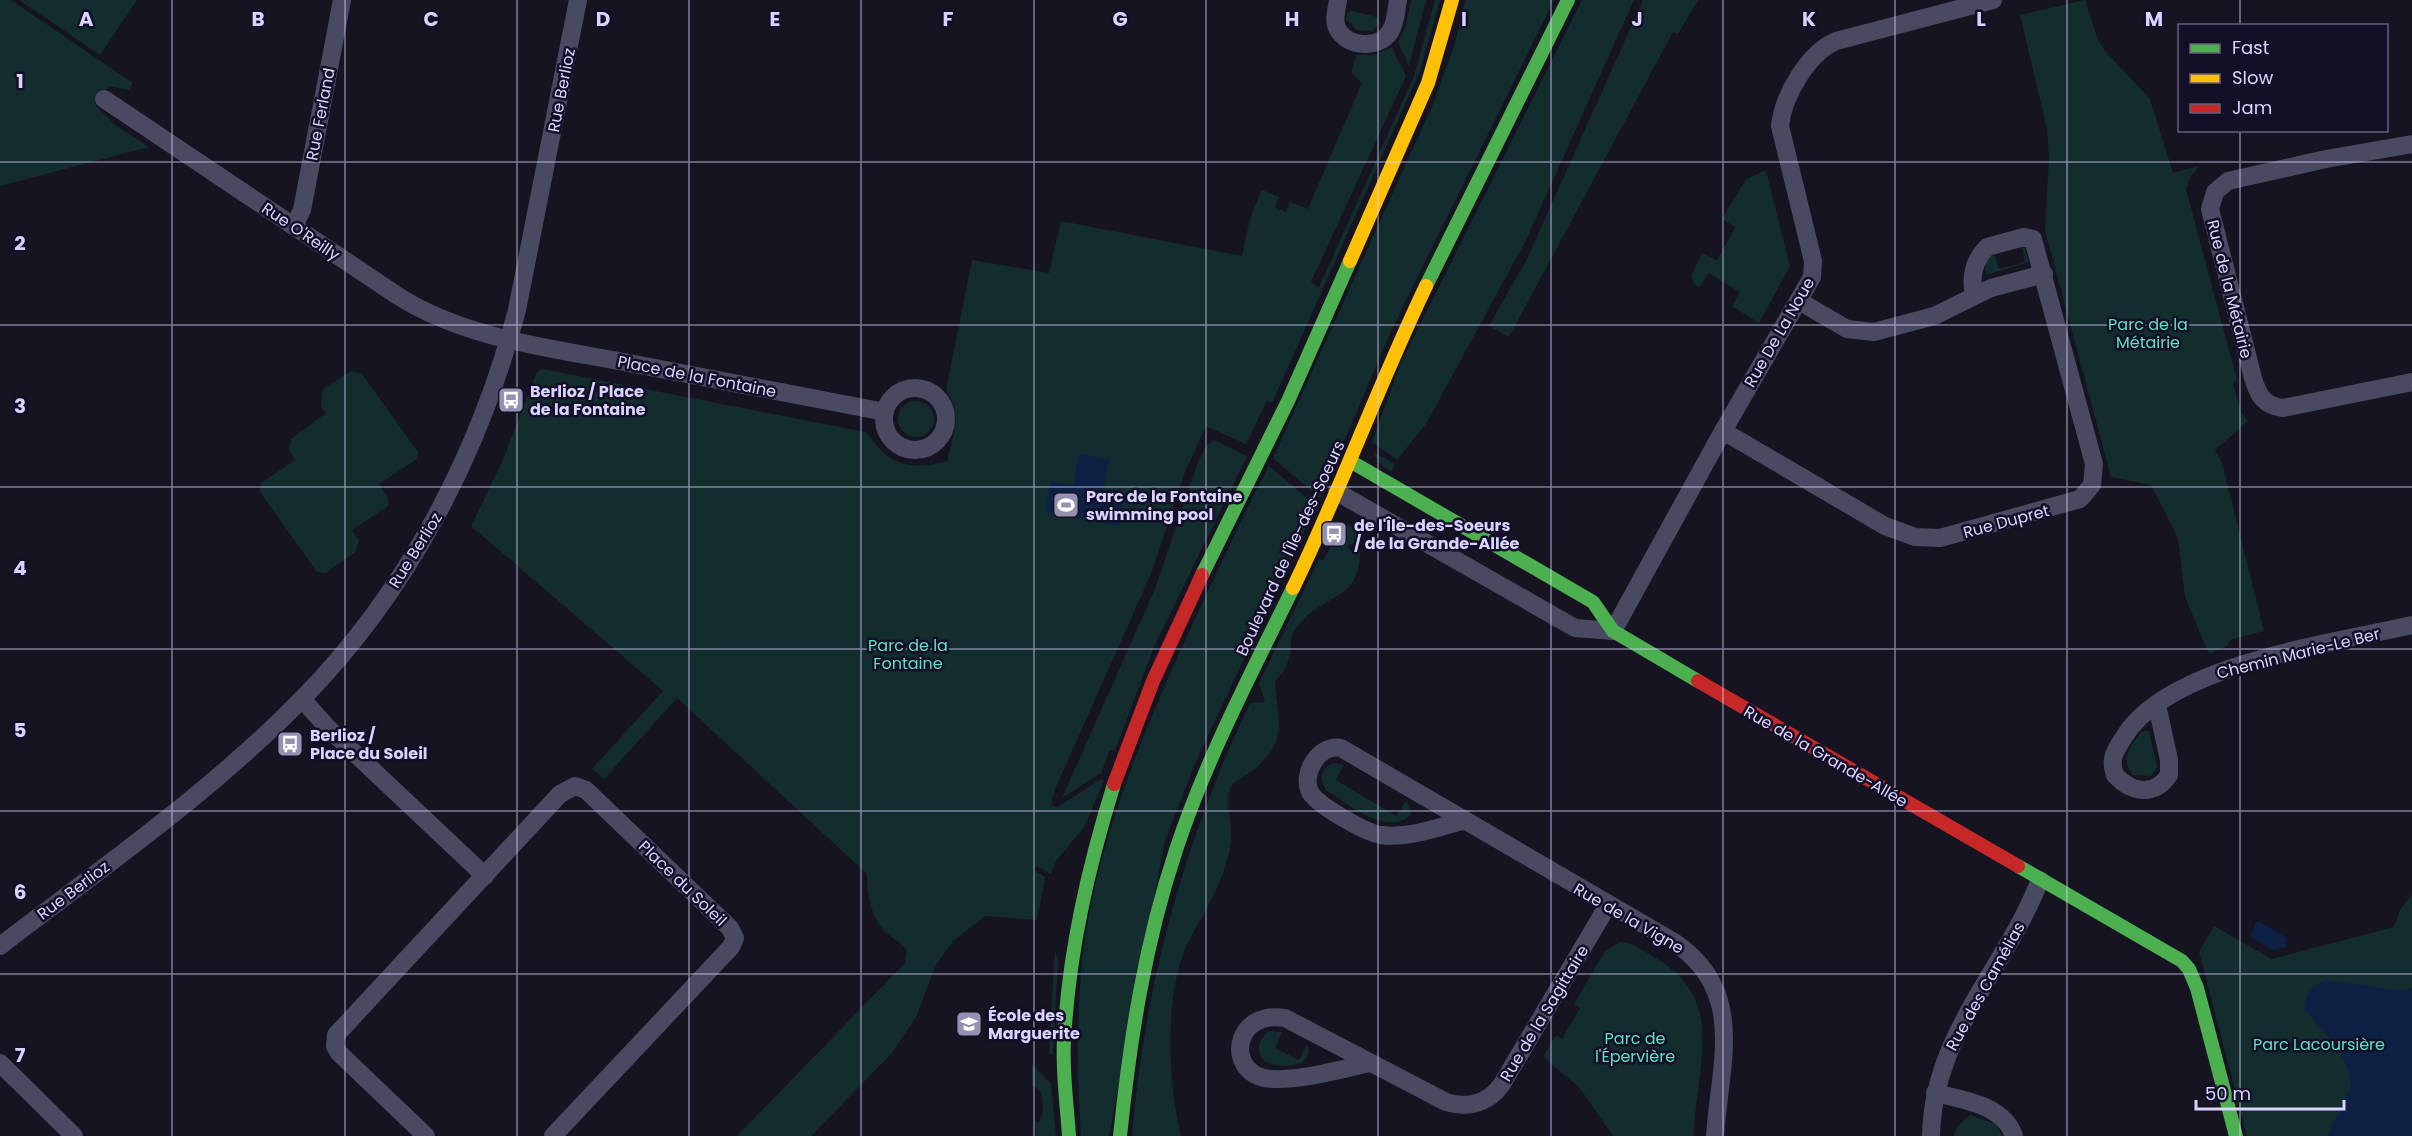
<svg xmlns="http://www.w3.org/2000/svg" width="2412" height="1136" font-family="Poppins,sans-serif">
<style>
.green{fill:#132c2d}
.water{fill:#0d2144}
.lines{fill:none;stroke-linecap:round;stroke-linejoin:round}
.street{stroke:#4a4962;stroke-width:18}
.fast{stroke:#4caf50;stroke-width:14}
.slow{stroke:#ffc107;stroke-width:14}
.jam{stroke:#c62828;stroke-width:14}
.grid{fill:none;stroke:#d9d4ff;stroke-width:1.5;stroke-opacity:0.55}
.labels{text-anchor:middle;stroke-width:5;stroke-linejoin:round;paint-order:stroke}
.street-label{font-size:16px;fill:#d9d4ff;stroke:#130f26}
.park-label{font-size:16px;fill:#5fe0c0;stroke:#130f26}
.poi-label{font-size:16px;font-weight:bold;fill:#d9d4ff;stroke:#130f26;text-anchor:start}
.grid-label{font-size:20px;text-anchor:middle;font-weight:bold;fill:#d9d4ff;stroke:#130f26;stroke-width:5;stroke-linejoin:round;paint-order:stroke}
</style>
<rect width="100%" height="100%" fill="#161421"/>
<!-- green -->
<g class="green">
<polygon points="0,0 11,0 133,83 129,90 109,86 96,106 114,124 149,147 0,186"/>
<polygon points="19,0 137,0 100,55"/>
<polygon points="1411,0 1426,0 1409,66 1398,42 1406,25"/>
<path d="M1435,0h5l-20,71 -148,332 -5,-2 -21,43 -40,-18 -21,46 -34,102 -95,213 -5,18 7,2 43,-28 3,1 -19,46 -29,35 -5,13 -14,-8 -3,4 11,7 -8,43 -52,-4 -32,25 -17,24 -20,52 -24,36 -81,83h-74l168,-173 2,-13c-6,-7 -12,-10 -18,-15 -18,-15 -22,-39 -22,-61l-190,-176 -73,81 -12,-10 71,-78 -192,-165 31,-64 35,-90 6,-3 322,63c7,6 12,15 19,21 18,16 42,14 63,8 6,-28 16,-45 -1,-71l26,-130 77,13 12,-52 181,35 8,-38 12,-28 17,7 -4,10 11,5 4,-10 18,7 54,-126 -11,-10 5,-18h18l18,-8 14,29 -95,206 8,5 95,-211z"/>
<polygon points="1465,0 1554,0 1391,331 1320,498 1273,458 1434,102 1455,43"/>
<polygon points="1582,0 1634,0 1526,240 1426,424 1397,460 1372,442 1400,365"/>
<polygon points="1643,0 1698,0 1678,34 1673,32 1509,337 1489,326 1527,259"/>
<polygon points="2085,0 2098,40 2105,51 2150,99 2173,173 2199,166 2191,176 2186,189 2237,380 2233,384 2241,412 2248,421 2215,450 2222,463 2264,631 2232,639 2227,646 2209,654 2185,597 2178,538 2151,485 2111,477 2045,231 2049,156 2047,129 2020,15"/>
<polygon points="1352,11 1377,17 1380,23 1372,31 1357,30 1346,20 1348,12"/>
<polygon points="1766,170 1790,266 1759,323 1732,306 1740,292 1708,273 1700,287 1694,284 1691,275 1703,253 1717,261 1735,227 1722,219 1746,179"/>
<polygon points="2025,247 2029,262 1986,275 1985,264 1990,257 1995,255 1999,269 2025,262 2022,248"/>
<polygon points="351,371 362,374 418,452 417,459 379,484 388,498 388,506 352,530 359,541 355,552 326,573 317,572 260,492 261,483 295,460 289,450 291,439 326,413 321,407 323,389"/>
<circle cx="916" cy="419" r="18"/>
<polygon points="1214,440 1247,456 1154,647 1115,751 1110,750 1101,773 1062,798 1155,589 1198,462 1207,445"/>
<polygon points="1373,452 1395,464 1391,472 1378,462"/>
<path d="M1269,466l47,40 -120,255 -31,80 -56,295h-28c-4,-61 -5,-121 2,-182 15,-125 73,-252 126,-365 20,-41 38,-83 60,-123z"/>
<path d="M1348,525l12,7v9l-13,5 4,5 9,-5c2,58 -36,45 -63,81 -8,9 -5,20 -8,31 -2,9 -9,17 -14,24 2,40 15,54 -19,86 -8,7 -19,11 -26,20 -4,13 0,27 1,41 1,10 -1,21 -4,31 -8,33 -27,57 -41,87 -22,50 -18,137 -5,189h-49c13,-154 52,-294 118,-433l15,-1 -6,-19 60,-124 4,2 13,-24z"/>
<path d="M2142,731h6l2,4 7,32 -6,9 -18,-1c-14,-17 -2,-29 9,-44z"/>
<path d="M1334,763l10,2 -8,15 60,36 10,-15 4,6 1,8c-25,22 -62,-11 -84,-24 -8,-11 -7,-23 7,-28z"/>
<polygon points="2412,894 2412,1136 2247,1136 2199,952 2214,926 2272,959 2394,927 2400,910"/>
<path d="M1620,942c14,0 26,11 37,17 71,42 38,110 37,177h-81l-34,-49 -36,-30 13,-22 6,4 18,-31 -6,-4 31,-53z"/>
<polygon points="1055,951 1058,960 1053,1054 1049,1054"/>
<path d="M1270,1031l12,1 -7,16 24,12 8,-16c9,24 -28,26 -43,17 -9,-11 -6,-22 6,-30z"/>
<path d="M1032,1065l19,19 5,52h-20l-1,-15 4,2c5,-10 5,-25 0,-34l-7,-4z"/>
<polygon points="1970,1115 1996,1124 2002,1136 1954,1136 1957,1127"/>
</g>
<!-- water -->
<g class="water">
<polygon points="1079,454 1109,460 1103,490 1125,495 1119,526 1045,512 1051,481 1073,485"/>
<polygon points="2256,922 2260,922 2287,938 2286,947 2272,950 2251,937"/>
<path d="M2326,980l76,11 10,-3v148h-84l20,-45 3,-1 -2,-18 -11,-24 -33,-38c-2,-16 8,-24 21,-30z"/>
</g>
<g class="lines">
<!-- street -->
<g class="street">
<path d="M1338,0c-1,9 -5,19 -1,28 9,19 41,22 53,4 6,-9 6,-22 8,-32"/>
<path d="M104,99l294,197c66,42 151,52 226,66 87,17 174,34 261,50"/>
<path d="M2412,144l-86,15 -98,22 -13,11 -5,17 43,169c5,17 11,28 30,30l129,-26"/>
<polyline points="294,226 302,210 342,0"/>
<polyline points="1799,301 1847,329 1874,332 1934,316 1991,288 2044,274"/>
<circle cx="915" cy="419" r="31"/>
<path d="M1723,431l162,95 30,11 25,1 140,-39 12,-14 2,-21 -61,-225 -9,-2 -37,10c-13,13 -17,30 -13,48"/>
<path d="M1337,492l238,136 38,3 110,-200 89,-154 1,-16 -33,-135c3,-30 28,-73 56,-85l157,-41"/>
<polyline points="302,699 328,728 485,876"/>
<path d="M2157,705l12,55v15c-15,22 -37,18 -54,0 -6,-16 0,-24 9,-38 43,-72 209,-94 288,-112"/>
<path d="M1463,821c-26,6 -55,18 -82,14 -15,-2 -64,-30 -71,-43 -9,-19 9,-48 31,-44l333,194c73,49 46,120 41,194"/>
<path d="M0,946c103,-79 211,-154 302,-247 105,-107 177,-244 215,-389l61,-310"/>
<polyline points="0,1063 74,1136"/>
<path d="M1369,1063c-25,6 -88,23 -111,13 -32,-14 -20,-66 27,-58l161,84c22,7 43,1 56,-18l106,-179"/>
<path d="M1935,1093c29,7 69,12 79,43"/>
<polyline points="426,1136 339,1053 335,1046 336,1035 560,794 575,786 586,790 730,928 735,938 731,947 553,1136"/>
<path d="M1931,1136c2,-102 74,-166 109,-256"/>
</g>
<!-- fast -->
<g class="fast">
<polyline points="1426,286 1568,0"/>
<polyline points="1350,461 1593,602 1613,631 1698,681"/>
<polyline points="1202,575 1288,401 1350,261"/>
<polyline points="2018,866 2182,961 2189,969 2197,988 2236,1136"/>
<path d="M1069,1136c-2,-32 -7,-65 -5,-96 5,-89 24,-172 50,-256"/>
<path d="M1120,1136c10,-97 25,-193 56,-286 30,-91 75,-176 117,-262"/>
</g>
<!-- slow -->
<g class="slow">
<polyline points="1350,261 1428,83 1452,0"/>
<path d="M1293,588c48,-99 85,-202 133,-302"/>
</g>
<!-- jam -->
<g class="jam">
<polyline points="1698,681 2018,866"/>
<polyline points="1114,784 1153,681 1202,575"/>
</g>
</g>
<!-- grid -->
<path class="grid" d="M172,0v1136M345,0v1136M517,0v1136M689,0v1136M861,0v1136M1034,0v1136M1206,0v1136M1378,0v1136M1551,0v1136M1723,0v1136M1895,0v1136M2067,0v1136M2240,0v26M2240,130v1006M0,162h2412M0,325h2412M0,487h2412M0,649h2412M0,811h2412M0,974h2412"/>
<!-- icons -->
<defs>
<symbol id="bus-square" viewBox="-11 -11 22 22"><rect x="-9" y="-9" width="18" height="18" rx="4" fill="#9591b1" stroke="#130f26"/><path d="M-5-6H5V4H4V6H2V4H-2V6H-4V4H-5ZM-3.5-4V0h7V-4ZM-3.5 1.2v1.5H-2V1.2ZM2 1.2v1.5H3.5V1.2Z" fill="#fff"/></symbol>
<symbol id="stadium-square" viewBox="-11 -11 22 22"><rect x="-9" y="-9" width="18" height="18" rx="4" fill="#9591b1" stroke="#130f26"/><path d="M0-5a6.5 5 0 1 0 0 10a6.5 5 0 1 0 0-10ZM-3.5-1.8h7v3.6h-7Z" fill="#fff"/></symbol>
<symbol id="school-square" viewBox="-11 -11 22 22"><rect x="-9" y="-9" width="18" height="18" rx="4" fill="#9591b1" stroke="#130f26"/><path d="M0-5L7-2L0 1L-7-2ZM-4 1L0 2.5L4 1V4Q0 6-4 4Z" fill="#fff"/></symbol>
</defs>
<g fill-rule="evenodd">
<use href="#bus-square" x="496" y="385" width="30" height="30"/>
<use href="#stadium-square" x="1051" y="490" width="30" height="30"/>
<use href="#bus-square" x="1319" y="519" width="30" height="30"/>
<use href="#bus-square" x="275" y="729" width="30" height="30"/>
<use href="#school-square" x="954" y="1009" width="30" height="30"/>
</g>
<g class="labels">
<!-- street labels -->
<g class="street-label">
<text transform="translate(561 90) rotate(-79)" y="6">Rue Berlioz</text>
<text transform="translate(320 114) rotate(-79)" y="6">Rue Ferland</text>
<text transform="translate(301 231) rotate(34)" y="6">Rue O'Reilly</text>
<text transform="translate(2230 289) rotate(76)" y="6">Rue de la Métairie</text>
<text transform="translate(1779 332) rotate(-60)" y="6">Rue De La Noue</text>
<text transform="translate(697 376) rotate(11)" y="6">Place de la Fontaine</text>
<text transform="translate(2006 521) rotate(-15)" y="6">Rue Dupret</text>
<text transform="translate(1290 548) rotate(-65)" y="6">Boulevard de l'Île-des-Soeurs</text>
<text transform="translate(415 550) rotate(-58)" y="6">Rue Berlioz</text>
<text transform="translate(2298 653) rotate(-14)" y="6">Chemin Marie-Le Ber</text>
<text transform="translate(1826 756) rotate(30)" y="6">Rue de la Grande-Allée</text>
<text transform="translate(683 883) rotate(44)" y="6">Place du Soleil</text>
<text transform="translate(73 890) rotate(-37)" y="6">Rue Berlioz</text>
<text transform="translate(1629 918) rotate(30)" y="6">Rue de la Vigne</text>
<text transform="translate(1985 986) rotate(-61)" y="6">Rue des Camélias</text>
<text transform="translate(1544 1013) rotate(-59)" y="6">Rue de la Sagittaire</text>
</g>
<!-- park labels -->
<g class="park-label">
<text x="2148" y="330">Parc de la<tspan x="2148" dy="18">Métairie</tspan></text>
<text x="908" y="651">Parc de la<tspan x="908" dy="18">Fontaine</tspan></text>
<text x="1635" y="1044">Parc de<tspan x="1635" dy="18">l'Épervière</tspan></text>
<text x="2319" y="1050">Parc Lacoursière</text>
</g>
<!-- poi labels -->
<g class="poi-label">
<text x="530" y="397">Berlioz / Place<tspan x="530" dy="18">de la Fontaine</tspan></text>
<text x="1086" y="502">Parc de la Fontaine<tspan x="1086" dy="18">swimming pool</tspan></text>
<text x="1354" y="531">de l'Île-des-Soeurs<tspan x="1354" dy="18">/ de la Grande-Allée</tspan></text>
<text x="310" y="741">Berlioz /<tspan x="310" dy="18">Place du Soleil</tspan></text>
<text x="988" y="1021">École des<tspan x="988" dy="18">Marguerite</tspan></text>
</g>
</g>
<g class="grid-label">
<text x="86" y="26">A</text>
<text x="258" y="26">B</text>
<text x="431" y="26">C</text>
<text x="603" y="26">D</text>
<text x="775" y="26">E</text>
<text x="948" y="26">F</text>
<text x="1120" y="26">G</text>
<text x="1292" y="26">H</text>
<text x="1464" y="26">I</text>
<text x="1637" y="26">J</text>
<text x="1809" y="26">K</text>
<text x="1981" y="26">L</text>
<text x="2154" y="26">M</text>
<text x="20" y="88">1</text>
<text x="20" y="250">2</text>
<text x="20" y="413">3</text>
<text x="20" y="575">4</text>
<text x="20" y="737">5</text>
<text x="20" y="899">6</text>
<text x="20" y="1062">7</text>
</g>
<!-- legend -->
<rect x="2178" y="24" width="210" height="108" fill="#130f26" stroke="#625e7d" stroke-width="1.5"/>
<rect x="2190" y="44" width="30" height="9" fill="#4caf50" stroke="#625e7d" stroke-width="1.5"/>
<text x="2232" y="54" font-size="18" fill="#d9d4ff">Fast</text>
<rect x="2190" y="74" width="30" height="9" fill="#ffc107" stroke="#625e7d" stroke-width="1.5"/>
<text x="2232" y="84" font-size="18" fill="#d9d4ff">Slow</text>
<rect x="2190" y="104" width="30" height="9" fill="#c62828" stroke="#625e7d" stroke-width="1.5"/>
<text x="2232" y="114" font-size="18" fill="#d9d4ff">Jam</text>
<!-- scale -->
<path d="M2196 1100v9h148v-9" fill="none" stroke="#d9d4ff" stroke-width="3"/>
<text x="2205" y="1100" font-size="18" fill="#d9d4ff" stroke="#130f26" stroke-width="4.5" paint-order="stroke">50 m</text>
</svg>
